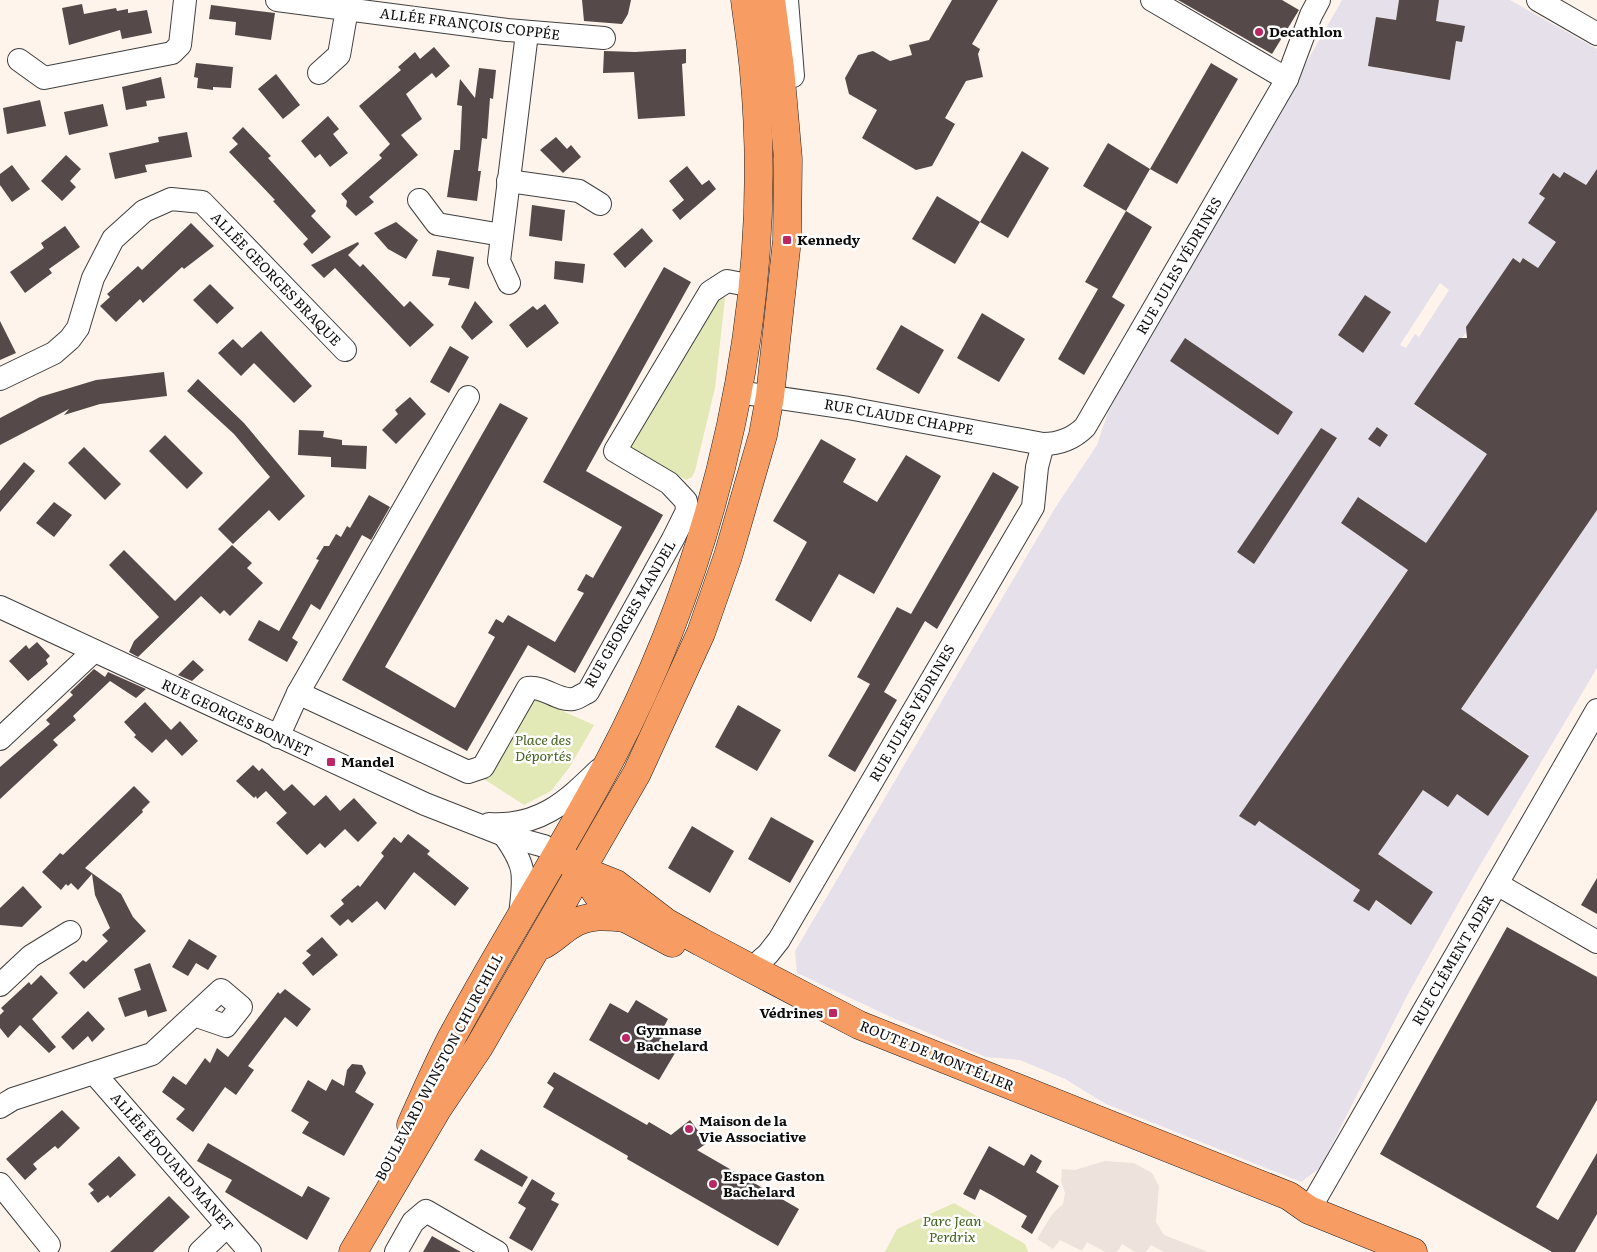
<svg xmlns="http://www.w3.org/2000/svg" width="1597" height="1252" font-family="Literata,serif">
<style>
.industrial{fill:#e6e0eb;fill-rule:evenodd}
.green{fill:#e2e8b6}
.plaza{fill:#eee2dc}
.building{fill:#554949}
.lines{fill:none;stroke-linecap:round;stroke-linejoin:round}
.minor-casing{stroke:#3f3f3f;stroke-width:24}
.major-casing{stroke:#1d1d1d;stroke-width:29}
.minor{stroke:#fff;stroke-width:22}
.major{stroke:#f79d64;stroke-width:28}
.poi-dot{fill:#ba2764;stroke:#fff;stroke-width:2}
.labels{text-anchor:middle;stroke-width:5;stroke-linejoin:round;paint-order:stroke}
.street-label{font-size:14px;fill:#0c0c0c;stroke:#fff}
.poi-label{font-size:14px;font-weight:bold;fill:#0c0c0c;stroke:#fff;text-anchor:start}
.park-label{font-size:14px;font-style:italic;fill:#45631e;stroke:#fff}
</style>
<rect width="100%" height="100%" fill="#fff4ec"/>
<!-- industrial -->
<path class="industrial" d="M1342,0h57l-3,20 -20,48 74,12 6,-39 -21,-19 4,-22h71l87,49v120l-12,16 -20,-13 -5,6 -8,-5 -13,21 6,4 -16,25 27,19 -21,31 -8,-5 3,-5 -6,-5 -4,5 -7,-5 -46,73 -5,7h-3l-45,67 53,35 130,-146 -354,516 168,115 22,-33 -66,-46 23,-8 33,-48 25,17 9,-13 31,22 41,-61 -53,-36 -47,37 168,-246v158l-125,211 -64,115 -88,174 -19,14 -195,-78 -41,-25 -45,-19 -34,-3 -91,-38 -98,-46 -2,-22 260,-443 42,-63 12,-36zM1440,283l9,7 -30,47 -4,-3 -9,14 -6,-3zM1391,312l-28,41 -25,-18zM1186,339l107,73 -15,23 -108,-74zM1377,427l11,8 -8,12zM1321,428l16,11 -84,124 -16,-11zM1359,497l47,32 -18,27 -47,-33z"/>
<!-- green -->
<g class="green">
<polygon points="724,296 725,298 715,388 695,471 692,477 686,480 629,447 713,299"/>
<polygon points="533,698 594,725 569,768 551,791 524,805 484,779"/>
<polygon points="954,1203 1025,1244 1028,1252 885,1252 897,1229"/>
</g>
<!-- plaza -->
<polygon class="plaza" points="1105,1161 1134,1163 1152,1173 1159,1186 1156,1222 1164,1235 1208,1252 1164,1252 1151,1245 1146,1252 1135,1252 1122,1244 1117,1252 1105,1252 1087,1242 1082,1251 1060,1240 1053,1249 1037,1239 1053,1213 1063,1204 1065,1193 1061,1181 1062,1169 1075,1170"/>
<!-- building -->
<g class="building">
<polygon points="582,0 631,0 628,14 622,24 584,21"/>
<polygon points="952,0 998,0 972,44 980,49 978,54 983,77 966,81 945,118 955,124 932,166 916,170 862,138 877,110 849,94 845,78 858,55 873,51 890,61 912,55 909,45 929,40"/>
<polygon points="1178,0 1282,0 1299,10 1272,54"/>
<polygon points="1399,0 1439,0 1436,21 1465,26 1462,42 1456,41 1450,80 1368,66 1376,17 1396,20"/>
<polygon points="82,4 84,14 116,8 117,11 128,9 128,13 147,10 152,33 122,39 120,30 69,45 62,8"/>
<polygon points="211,5 275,13 271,40 235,35 236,22 209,19"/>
<polygon points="434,47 450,66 436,78 432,73 406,94 422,119 401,135 418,155 369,197 374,202 356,216 346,206 347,201 341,194 382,158 379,155 390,144 359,106 401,70 398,67 415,52 420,59"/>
<polygon points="686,49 686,63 682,64 685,116 638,119 634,72 603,73 604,51 635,52"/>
<polygon points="196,63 233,67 231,88 213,87 213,90 197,88 198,78 194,77"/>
<polygon points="1211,63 1238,79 1177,184 1150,169"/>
<polygon points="479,68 496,70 493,99 490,98 487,139 482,138 478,171 481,171 477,201 447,197 454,150 460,150 462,106 457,105 460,79 475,98"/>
<polygon points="276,74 300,105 283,119 258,89"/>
<polygon points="161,77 165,98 146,101 147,106 126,110 122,87"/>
<polygon points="40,100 46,126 7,134 3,108"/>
<polygon points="103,104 108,126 69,135 64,112"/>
<polygon points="328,116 339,129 333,134 348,153 330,167 320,154 315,158 301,141"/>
<polygon points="243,127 271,156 268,158 316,211 311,216 331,237 312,254 303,244 308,239 273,201 275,200 229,152 238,144 232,138"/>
<polygon points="187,132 192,157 145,165 147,172 115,179 109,153 159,142 158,137"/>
<polygon points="556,137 567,149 571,145 581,157 563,173 540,150"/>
<polygon points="1108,143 1150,169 1126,211 1083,186"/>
<polygon points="1022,151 1049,168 1008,238 980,222"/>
<polygon points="66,155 81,169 70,181 76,187 62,201 41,181"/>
<polygon points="12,165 30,189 12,202 0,185 0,174"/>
<polygon points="687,166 702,185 709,180 716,189 680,220 672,210 684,200 669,181"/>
<polygon points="1597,169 1597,510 1461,709 1529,756 1488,816 1457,794 1448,807 1423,790 1378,854 1433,892 1411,925 1376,900 1369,911 1353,901 1360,890 1259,821 1255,826 1239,816 1408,570 1341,523 1358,497 1426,543 1487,454 1414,404 1459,338 1467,338 1466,327 1513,258 1520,263 1523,258 1538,268 1556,242 1528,223 1545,198 1539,194 1553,173 1560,178 1564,172 1586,185"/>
<polygon points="937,196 980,222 955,264 912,239"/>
<polygon points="532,205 565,210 562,241 529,236"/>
<polygon points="1126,211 1152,227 1112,297 1125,305 1084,375 1058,359 1098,289 1085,282"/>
<polygon points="396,222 418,240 406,259 388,249 374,233"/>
<polygon points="191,223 214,246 184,269 182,267 143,303 140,299 116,322 100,306 110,297 107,294 138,266 142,270"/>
<polygon points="65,226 80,247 49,269 52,273 25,293 10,272 44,248 41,243"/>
<polygon points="642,228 653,241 625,268 613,254"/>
<polygon points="358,242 359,244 348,255 360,267 363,264 404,307 410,301 434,325 410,347 335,268 324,278 311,265"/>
<polygon points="437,250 474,257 469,289 448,285 450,278 432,276"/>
<polygon points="555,261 585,264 583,283 554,279"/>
<polygon points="664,267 691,282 586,471 663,515 575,673 528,645 467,751 342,680 500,403 528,418 385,667 455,708 495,637 488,633 496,619 503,623 508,615 555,642 584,593 577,590 586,574 593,578 622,527 543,482"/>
<polygon points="210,284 234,308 217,324 193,300"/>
<polygon points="1365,295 1391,312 1363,353 1338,335"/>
<polygon points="475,301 493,322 472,340 461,327"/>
<polygon points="545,304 559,323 527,348 509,325 533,306 537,310"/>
<polygon points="982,313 1025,339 999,382 957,358"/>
<polygon points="0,321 16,353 0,360"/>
<polygon points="901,325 944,350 919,394 876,369"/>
<polygon points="261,331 312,386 294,403 254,363 241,376 218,353 233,339 242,348"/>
<polygon points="1185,338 1293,412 1278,435 1170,361"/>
<polygon points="450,346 469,357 449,393 430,382"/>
<polygon points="164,372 167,396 100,404 64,415 69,409 0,445 0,418 40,397 96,380"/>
<polygon points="198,379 244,423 305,496 279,521 269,510 233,544 218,529 270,477 234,434 187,391"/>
<polygon points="410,397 426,414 396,444 382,430 398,414 395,410"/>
<polygon points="1377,427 1388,435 1380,447 1368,439"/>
<polygon points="1321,428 1337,438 1254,564 1237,552"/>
<polygon points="299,430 324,431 323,437 342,440 342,445 367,446 366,469 331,467 331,457 298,455"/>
<polygon points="165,435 203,473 187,489 149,451"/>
<polygon points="821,439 856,459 843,482 877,502 906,455 941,476 874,594 839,574 811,622 775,600 807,542 773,521"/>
<polygon points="84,447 121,484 105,500 68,463"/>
<polygon points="24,462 35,471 0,512 0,491"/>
<polygon points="993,472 1019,487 937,629 925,621 884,692 897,700 855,772 828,756 870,684 857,677 897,607 911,614"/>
<polygon points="369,495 390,507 371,540 362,535 320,610 311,604 292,638 298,642 287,662 248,640 259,620 279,631 319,560 316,559 324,546 329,546 336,534 341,537 347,526 350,528"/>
<polygon points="54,502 72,515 54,537 36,523"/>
<polygon points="232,545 252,563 247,568 263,583 230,616 224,610 220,614 201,596 138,657 129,652 134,641 159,617 109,565 124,550 175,601"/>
<polygon points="37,642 50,656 46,660 48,664 28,681 9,661 26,645 29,649"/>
<polygon points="193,660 204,670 192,681 178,675"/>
<polygon points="94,669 105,677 108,672 146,689 136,698 110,681 73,716 76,720 53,740 58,745 0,799 0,767 50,724 46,720 73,695 70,692"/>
<polygon points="145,702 171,730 180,721 198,741 182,756 166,739 152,753 134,737 136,735 124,722"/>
<polygon points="738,705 781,730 757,771 715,747"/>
<polygon points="253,765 259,771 262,768 284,791 292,784 314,806 326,795 340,811 354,798 377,823 358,842 345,829 325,848 320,843 307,855 276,823 287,813 266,791 257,799 256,796 254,798 236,781"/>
<polygon points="134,786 150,802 142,810 143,812 85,868 121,894 133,917 146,931 84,989 69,973 83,960 86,962 108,941 102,935 110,928 95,895 92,874 78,890 71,883 68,886 66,884 61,890 42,872 60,853 63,855"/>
<polygon points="771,817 814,841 790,883 748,859"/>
<polygon points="692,826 734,851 710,893 668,868"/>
<polygon points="408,834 430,851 427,854 469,888 455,906 414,872 385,910 377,901 352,923 348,919 340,926 330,916 344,904 341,900 358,885 360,887 384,856 381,853 394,837 401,843"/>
<polygon points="1597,878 1597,914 1581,905"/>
<polygon points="23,886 42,907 22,927 0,925 0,908"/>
<polygon points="1507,927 1597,977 1597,1100 1536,1207 1558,1220 1597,1153 1597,1214 1575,1252 1552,1252 1380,1154"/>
<polygon points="322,937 338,955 313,976 302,963 311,955 306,951"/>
<polygon points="189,939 217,956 208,970 196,963 188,976 172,967"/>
<polygon points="150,963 167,1011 148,1017 146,1010 125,1017 118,998 141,990 134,969"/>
<polygon points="41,975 58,993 32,1019 56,1047 49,1053 20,1025 8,1038 0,1028 0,1015 4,1011 1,1008 29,982 31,985"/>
<polygon points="285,989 311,1009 297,1027 285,1017 248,1066 254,1070 236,1095 225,1087 193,1132 176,1119 185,1109 162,1092 173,1076 186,1085 205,1058 210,1063 217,1048 228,1057 278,992 280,994"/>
<polygon points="636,1000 668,1019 659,1036 670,1043 668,1048 675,1053 659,1080 589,1040 610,1003 628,1013"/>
<polygon points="88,1011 105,1029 92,1042 88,1036 73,1050 61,1037"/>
<polygon points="352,1064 362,1065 366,1073 355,1092 374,1104 344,1156 302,1133 309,1122 291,1111 308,1080 326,1091 332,1079 344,1086 347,1070"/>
<polygon points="554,1072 647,1125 649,1122 671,1135 690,1120 707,1143 697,1150 799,1209 778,1246 627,1159 628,1156 543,1107 554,1088 547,1083"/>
<polygon points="62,1110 80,1128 58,1149 55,1146 33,1164 37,1169 25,1180 6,1159"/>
<polygon points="208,1143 302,1197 308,1186 330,1198 307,1240 225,1192 232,1180 197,1161"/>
<polygon points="989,1146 1024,1166 1031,1154 1042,1161 1036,1172 1059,1186 1032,1234 1021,1227 1027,1216 993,1196 980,1189 975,1200 963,1194"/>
<polygon points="481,1149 528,1177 522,1187 474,1160"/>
<polygon points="119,1156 136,1175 110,1198 108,1195 98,1203 90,1193 94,1190 88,1184"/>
<polygon points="532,1179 555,1193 551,1200 559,1204 532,1251 509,1238 526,1208 518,1203"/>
<polygon points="169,1196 190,1217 153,1252 110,1252"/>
<polygon points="432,1236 461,1252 423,1252"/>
</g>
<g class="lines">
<defs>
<g id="minor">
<polyline points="277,0 507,30 604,38"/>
<polyline points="787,0 793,76"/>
<polyline points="1152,0 1287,79"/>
<polyline points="1538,0 1597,34"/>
<polyline points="19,60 44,78 172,53 180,45 185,0"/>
<polyline points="319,73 339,55 347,9"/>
<polyline points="508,181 579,191 600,204"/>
<polyline points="419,200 437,224 502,235"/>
<polyline points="509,283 499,261 527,33"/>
<polyline points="0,379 54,353 70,339 78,328 93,278 113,239 144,211 171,199 202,202 345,350"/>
<path d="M738,392l110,16 195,36c17,0 30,-5 42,-17l202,-348 24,-64 8,-15"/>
<polyline points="0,607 425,804 504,835 544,846"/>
<path d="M298,693l170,79 15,-5 45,-79c17,-2 29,13 45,11 5,-1 10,-5 15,-7l85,-153 14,-28 -1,-10 -17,-18 -54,-32 95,-159 17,-11 26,5"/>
<polyline points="278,737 298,693 468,397"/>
<polyline points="0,739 94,651"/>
<path d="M489,824c50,3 76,-21 110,-54"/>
<path d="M504,835c24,34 20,40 16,81"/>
<polyline points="1497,884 1597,942"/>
<polyline points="751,969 768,954 779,940 1033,507 1037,467 1043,444"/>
<polyline points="0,985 31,956 70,932"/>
<polyline points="94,1073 250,1252"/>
<polyline points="0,1107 13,1099 152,1054 221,990 241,1007 226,1026 194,1015"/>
<polyline points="0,1184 49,1245"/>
<polyline points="1309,1210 1597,710"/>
<polyline points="200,1252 227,1226"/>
<polyline points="396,1252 413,1222 426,1211 497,1252"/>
</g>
<g id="major">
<polyline points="566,860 581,870 616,884 667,923 701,942 859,1025 1289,1196 1309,1210 1413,1252"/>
<polyline points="582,871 597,894 625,918 672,943"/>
<path d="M543,945c11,-6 18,-14 28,-20 17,-11 36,-9 54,-7"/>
<path d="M411,1125c13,-29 26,-59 41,-88 50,-93 108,-183 158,-277 108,-205 166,-457 144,-688 -2,-24 -6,-48 -9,-72"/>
<polyline points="353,1252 438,1108 479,1047 637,773 701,633 728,556 763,435 770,396 787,240 788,159 780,68 771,0"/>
</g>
</defs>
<!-- minor casing -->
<use href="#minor" class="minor-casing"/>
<!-- major casing -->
<use href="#major" class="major-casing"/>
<!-- minor -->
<use href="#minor" class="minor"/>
<!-- major -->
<use href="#major" class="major"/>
</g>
<!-- markers -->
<g class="poi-dot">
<circle cx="1259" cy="32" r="5"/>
<rect x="782" y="235" width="10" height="10" rx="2.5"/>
<rect x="326" y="757" width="10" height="10" rx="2.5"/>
<rect x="828" y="1008" width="10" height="10" rx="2.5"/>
<circle cx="626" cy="1038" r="5"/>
<circle cx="689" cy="1129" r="5"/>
<circle cx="713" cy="1184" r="5"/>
</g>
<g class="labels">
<!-- street labels -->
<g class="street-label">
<text transform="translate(470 24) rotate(7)" y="5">ALLÉE FRANÇOIS COPPÉE</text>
<text transform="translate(1179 266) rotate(-60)" y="5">RUE JULES VÉDRINES</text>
<text transform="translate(276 279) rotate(46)" y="5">ALLÉE GEORGES BRAQUE</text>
<text transform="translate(899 417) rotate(10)" y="5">RUE CLAUDE CHAPPE</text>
<text transform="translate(630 614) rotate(-60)" y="5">RUE GEORGES MANDEL</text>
<text transform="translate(912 713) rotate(-60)" y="5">RUE JULES VÉDRINES</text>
<text transform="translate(237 718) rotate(25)" y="5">RUE GEORGES BONNET</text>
<text transform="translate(1453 960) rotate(-60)" y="5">RUE CLÉMENT ADER</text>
<text transform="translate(937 1056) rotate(22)" y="5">ROUTE DE MONTÉLIER</text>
<text transform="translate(439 1067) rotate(-62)" y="5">BOULEVARD WINSTON CHURCHILL</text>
<text transform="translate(172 1162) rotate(49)" y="5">ALLÉE ÉDOUARD MANET</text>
</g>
<!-- poi labels -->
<g class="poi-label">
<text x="1269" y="37">Decathlon</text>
<text x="797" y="245">Kennedy</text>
<text x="341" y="767">Mandel</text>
<text x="823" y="1018" text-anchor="end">Védrines</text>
<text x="636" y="1035">Gymnase<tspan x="636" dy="16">Bachelard</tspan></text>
<text x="699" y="1126">Maison de la<tspan x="699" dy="16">Vie Associative</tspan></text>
<text x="723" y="1181">Espace Gaston<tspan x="723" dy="16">Bachelard</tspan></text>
</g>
<!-- park labels -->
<g class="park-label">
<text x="543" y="745">Place des<tspan x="543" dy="16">Déportés</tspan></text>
<text x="952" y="1226">Parc Jean<tspan x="952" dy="16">Perdrix</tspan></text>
</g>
</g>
</svg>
